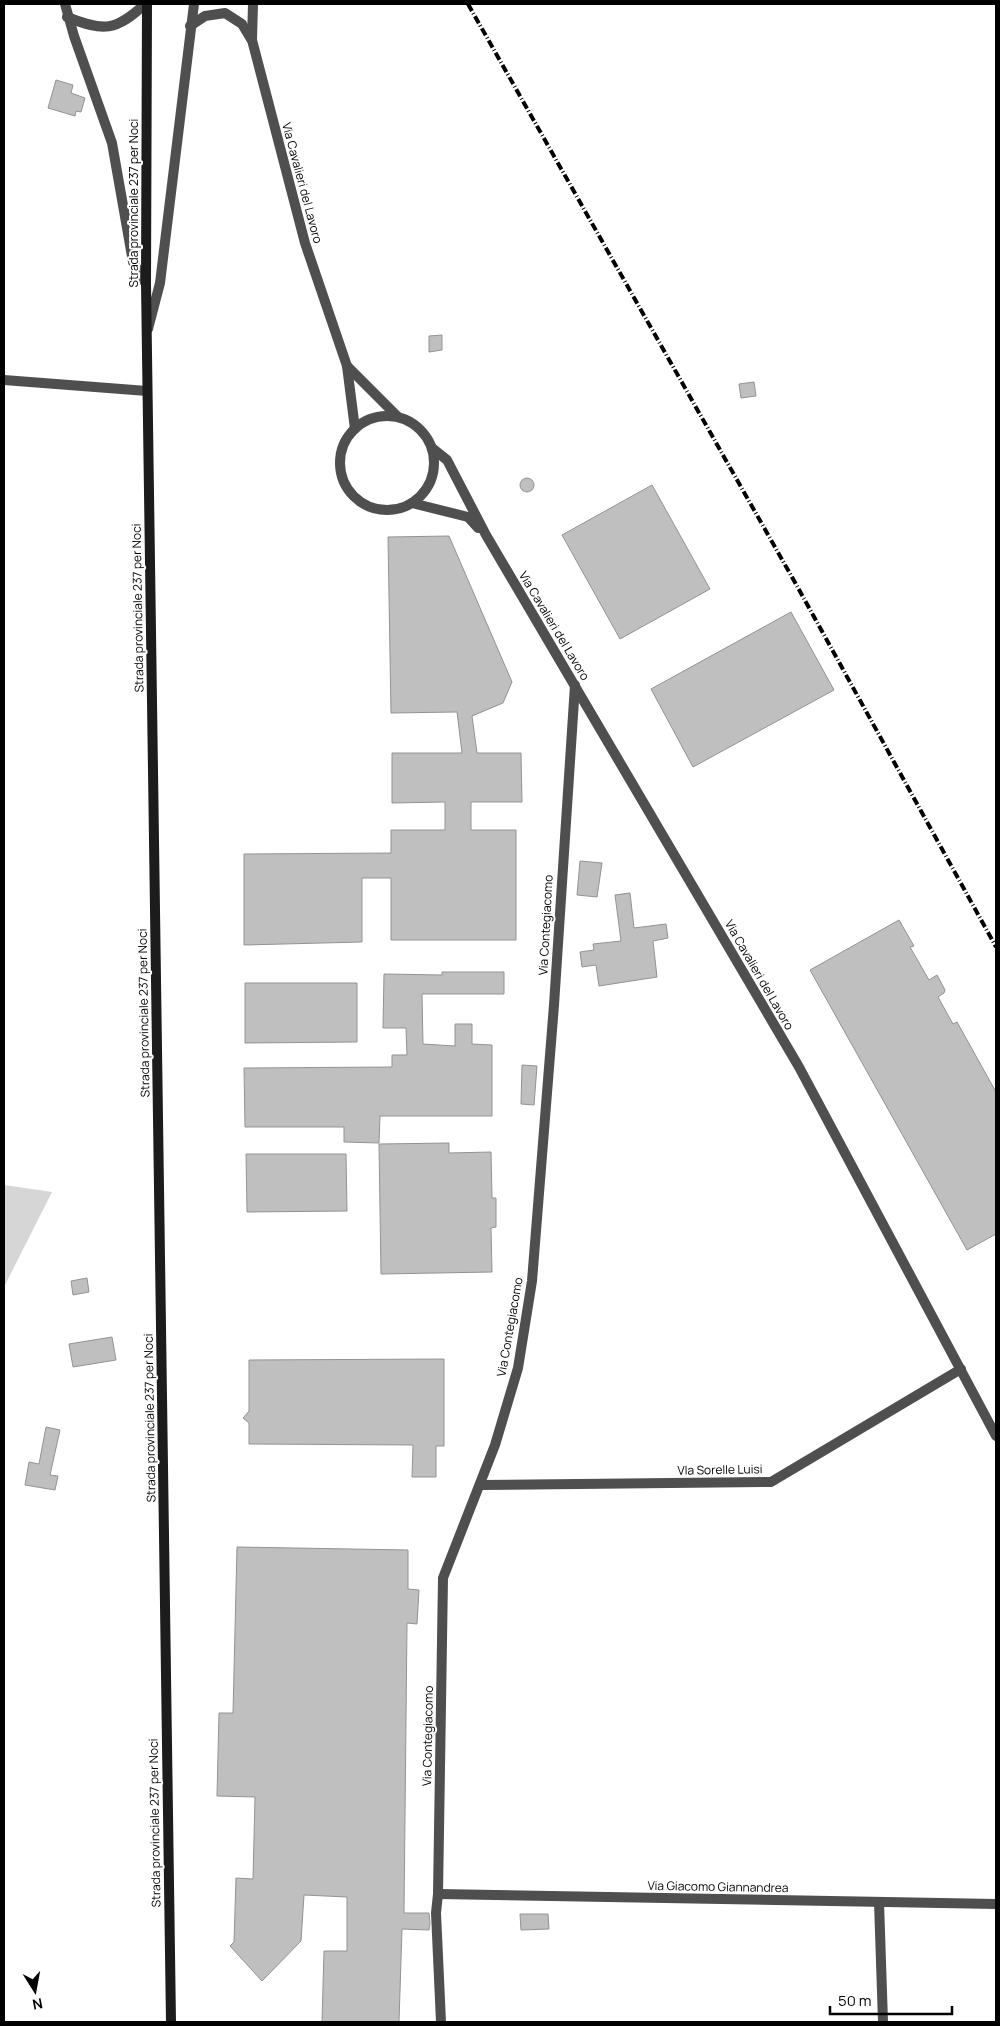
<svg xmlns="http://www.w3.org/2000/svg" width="1000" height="2026" font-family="Manrope,sans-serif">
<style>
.green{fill:#d6d6d6}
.building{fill:#bfbfbf;stroke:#939393}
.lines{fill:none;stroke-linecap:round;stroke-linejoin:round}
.street{stroke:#4f4f4f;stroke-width:10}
.secondary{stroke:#1c1c1c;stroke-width:10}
.rail{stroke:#000;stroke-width:4;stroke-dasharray:8 2.5 1 2.5;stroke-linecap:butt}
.labels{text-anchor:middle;stroke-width:4;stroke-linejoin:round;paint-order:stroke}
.street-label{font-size:12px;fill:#000;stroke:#fff}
</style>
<rect width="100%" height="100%" fill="#fff"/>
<!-- green -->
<polygon class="green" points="4,1185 52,1192 4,1287"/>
<!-- building -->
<g class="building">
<polygon points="56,80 73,85 71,93 85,98 81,112 76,111 75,116 48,108"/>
<polygon points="442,335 442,350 429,352 429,336"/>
<polygon points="754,382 756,396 741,398 739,384"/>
<circle cx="527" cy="485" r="7"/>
<polygon points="652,485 710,589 620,639 562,535"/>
<polygon points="449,536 512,682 503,703 472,716 477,753 521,753 522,802 471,802 471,830 516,830 516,940 391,940 391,878 362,878 362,942 244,945 244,854 391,853 391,830 445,830 445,802 392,803 392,753 462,753 457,712 391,713 388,537"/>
<polygon points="791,612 834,690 693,767 651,689"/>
<polygon points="580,861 602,863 597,897 577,895"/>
<polygon points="630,893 634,928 666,924 668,938 653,941 657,977 599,986 596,965 582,967 580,952 594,950 593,944 621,941 615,895"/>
<polygon points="899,920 914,946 910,947 929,980 937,975 945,990 944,993 938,997 953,1024 957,1022 996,1092 996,1234 967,1250 810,970"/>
<polygon points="442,972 504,972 504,994 422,994 423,1044 455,1046 455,1024 472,1024 472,1044 492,1045 492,1116 380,1116 379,1143 344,1142 344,1127 245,1127 244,1068 392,1067 392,1055 407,1055 406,1028 383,1028 384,974 442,975"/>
<polygon points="245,983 357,983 357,1042 245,1043"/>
<polygon points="522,1065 537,1066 534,1105 521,1104"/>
<polygon points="449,1143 449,1153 491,1152 492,1198 496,1198 496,1227 491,1228 492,1272 381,1274 379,1144"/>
<polygon points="246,1154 346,1154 347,1211 247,1212"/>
<polygon points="87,1278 89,1292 73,1295 71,1281"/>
<polygon points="112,1337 116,1360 73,1367 69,1344"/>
<polygon points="444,1359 444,1446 436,1446 436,1477 412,1477 413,1445 249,1444 249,1423 243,1418 249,1411 249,1360"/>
<polygon points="46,1427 60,1430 50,1475 58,1476 55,1490 25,1485 29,1462 39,1464"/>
<polygon points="237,1547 408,1550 408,1589 419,1590 417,1624 407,1623 404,1913 429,1913 430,1923 429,1930 402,1929 399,2022 322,2022 324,1951 347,1951 347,1897 304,1895 301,1941 262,1981 230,1946 234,1942 236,1878 253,1879 255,1797 217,1796 219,1713 233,1713"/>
<polygon points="520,1914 548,1914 549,1929 521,1930"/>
</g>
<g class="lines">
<!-- street -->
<g class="street">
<polyline points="65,4 74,36 112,143 133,262 146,284"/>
<polyline points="253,4 252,40 305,243 347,366 355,429"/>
<path d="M67,17c37,15 49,14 78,-13"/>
<polyline points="190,26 205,16 225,13 242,24 251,39"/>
<polyline points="148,329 160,283 194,4"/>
<polyline points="347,366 398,417"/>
<polyline points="4,380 147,391"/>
<circle cx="387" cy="463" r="47"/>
<polyline points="432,448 447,460 486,535 799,1067 996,1436"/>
<polyline points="412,503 468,517 478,528"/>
<polyline points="480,1485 771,1482 961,1369"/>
<polyline points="438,1894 996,1904"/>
<polyline points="879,1902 883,2022"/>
<polyline points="441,2022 436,1913 438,1894 443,1578 495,1445 518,1368 532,1281 554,1005 575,685"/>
</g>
<!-- secondary -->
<polyline class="secondary" points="147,4 146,284 171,2022"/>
<!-- rail -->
<polyline class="rail" points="468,4 797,586 996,947"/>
</g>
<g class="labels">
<!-- street labels -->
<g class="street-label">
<text transform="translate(302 183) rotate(75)" y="4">Via Cavalieri del Lavoro</text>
<text transform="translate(134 203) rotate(-90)" y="4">Strada provinciale 237 per Noci</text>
<text transform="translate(138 608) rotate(-91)" y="4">Strada provinciale 237 per Noci</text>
<text transform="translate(554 626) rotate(59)" y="4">Via Cavalieri del Lavoro</text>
<text transform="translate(546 925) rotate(-87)" y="4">Via Contegiacomo</text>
<text transform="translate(759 975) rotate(60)" y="4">Via Cavalieri del Lavoro</text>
<text transform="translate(144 1013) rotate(-91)" y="4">Strada provinciale 237 per Noci</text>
<text transform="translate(510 1327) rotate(-80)" y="4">Via Contegiacomo</text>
<text transform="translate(150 1418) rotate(-91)" y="4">Strada provinciale 237 per Noci</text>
<text transform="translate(720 1470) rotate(-1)" y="4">VIa Sorelle Luisi</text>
<text transform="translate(428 1736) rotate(-89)" y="4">Via Contegiacomo</text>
<text transform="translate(155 1823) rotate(-91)" y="4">Strada provinciale 237 per Noci</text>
<text transform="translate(718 1887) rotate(1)" y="4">Via Giacomo Giannandrea</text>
</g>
</g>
<!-- border -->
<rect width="1000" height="2026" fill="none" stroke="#000000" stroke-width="10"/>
<!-- north arrow -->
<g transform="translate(35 1991) rotate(169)" stroke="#ffffff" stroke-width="4" paint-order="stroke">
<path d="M0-4L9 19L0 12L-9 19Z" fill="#000000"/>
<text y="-8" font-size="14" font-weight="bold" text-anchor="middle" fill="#000000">N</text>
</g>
<!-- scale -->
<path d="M830 2006v8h122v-8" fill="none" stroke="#000000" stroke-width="2.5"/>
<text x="838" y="2006" font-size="15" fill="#000000" stroke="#ffffff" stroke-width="4" paint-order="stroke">50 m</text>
</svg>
